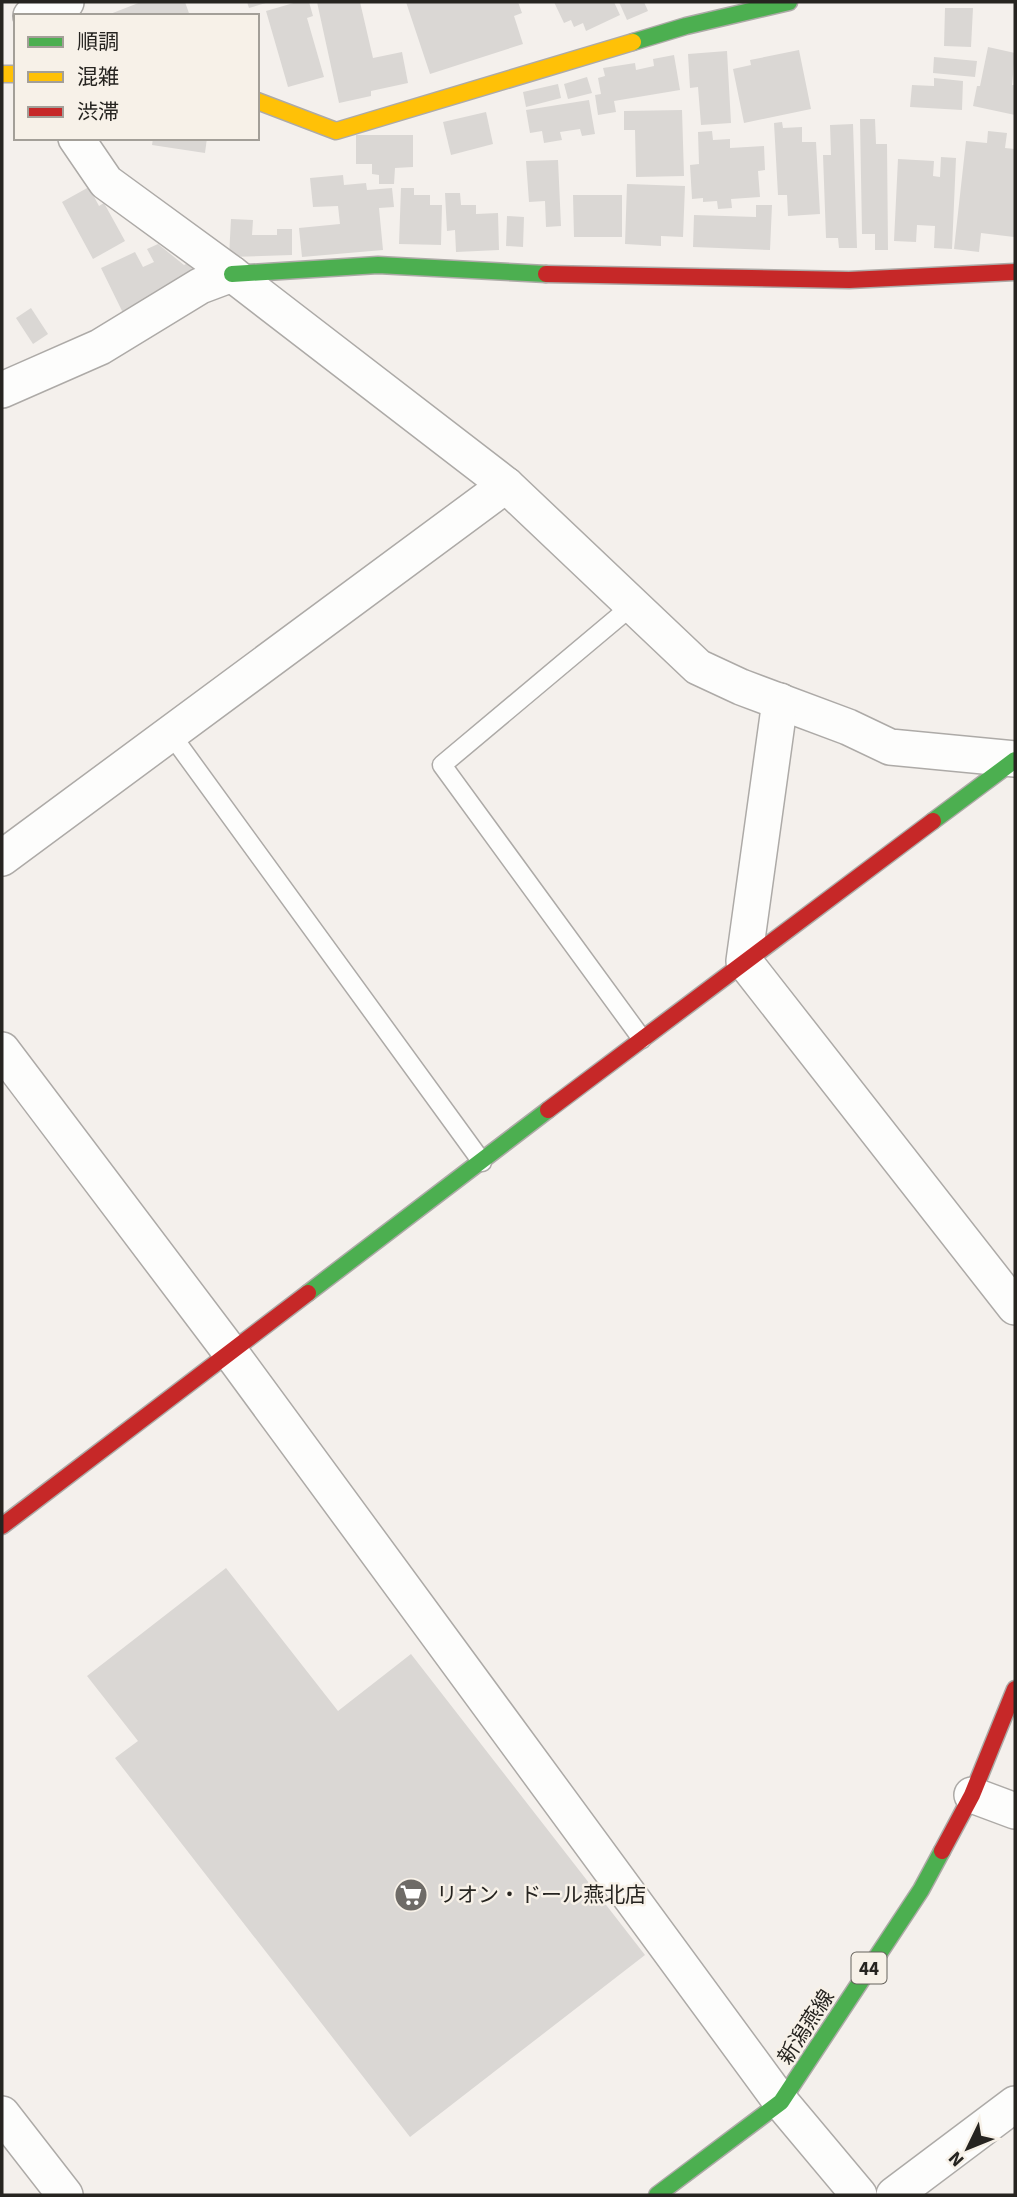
<svg xmlns="http://www.w3.org/2000/svg" width="1017" height="2197" font-family="'Source Sans 3','Noto Sans JP',sans-serif">
<style>
.building{fill:#dad7d4}
.lines{fill:none;stroke-linecap:round;stroke-linejoin:round}
.lane-casing{stroke:#adaaa7;stroke-width:21}
.street-casing{stroke:#adaaa7;stroke-width:38}
.fast-casing{stroke:#adaaa7;stroke-width:19}
.slow-casing{stroke:#adaaa7;stroke-width:19}
.jam-casing{stroke:#adaaa7;stroke-width:19}
.lane{stroke:#fdfdfc;stroke-width:18}
.street{stroke:#fdfdfc;stroke-width:35}
.fast{stroke:#4caf50;stroke-width:16}
.slow{stroke:#ffc107;stroke-width:16}
.jam{stroke:#c62828;stroke-width:16}
.labels{text-anchor:middle;stroke-width:5;stroke-linejoin:round;paint-order:stroke}
.shield{fill:#f7f1e8;stroke:#65625c;stroke-width:2}
.shield-label{font-size:19px;font-weight:bold;fill:#262420}
.poi-label{font-size:21px;fill:#262420;stroke:#f7f1e8;text-anchor:start}
.street-label{font-size:21px;fill:#262420;stroke:#f7f1e8}
</style>
<rect width="100%" height="100%" fill="#f4f0ec"/>
<!-- building -->
<g class="building">
<polygon points="141,2 185,2 190,16 105,16"/>
<polygon points="247,2 269,2 249,8"/>
<polygon points="297,2 309,2 313,16 307,18 324,77 288,87 266,11"/>
<polygon points="317,2 360,2 373,58 402,52 408,83 371,91 371,96 339,103"/>
<polygon points="406,2 518,2 522,13 514,16 523,44 430,74"/>
<polygon points="554,2 614,2 620,15 586,31 583,23 574,27 571,20 564,23"/>
<polygon points="619,2 644,2 648,11 627,20"/>
<polygon points="945,8 973,8 971,47 944,46"/>
<polygon points="988,47 1015,53 1012,85 1015,85 1015,115 973,106 977,86 980,86"/>
<polygon points="799,50 811,109 744,123 733,69 751,65 750,60"/>
<polygon points="727,51 731,123 701,125 698,87 690,88 688,54"/>
<polygon points="674,55 680,90 614,101 616,112 598,115 595,95 601,94 598,78 605,76 603,68 635,63 636,70 654,66 653,59"/>
<polygon points="934,57 977,61 975,77 933,73"/>
<polygon points="587,77 592,93 568,99 564,84"/>
<polygon points="934,78 963,81 962,110 910,107 912,85 934,86"/>
<polygon points="558,84 561,98 526,107 523,92"/>
<polygon points="589,100 595,134 582,136 580,129 560,132 562,140 544,143 542,131 530,133 526,110"/>
<polygon points="682,110 684,176 636,177 635,130 624,130 624,111"/>
<polygon points="486,112 493,144 451,155 443,122"/>
<polygon points="860,119 875,119 876,144 887,144 888,250 875,250 875,234 862,234"/>
<polygon points="782,122 783,128 802,127 802,142 816,142 820,214 788,216 787,195 778,195 774,123"/>
<polygon points="853,124 857,248 839,248 838,238 826,238 823,155 831,155 830,125"/>
<polygon points="712,131 713,140 730,139 730,148 764,146 765,170 758,171 760,197 731,199 732,208 718,209 717,201 703,202 703,198 692,199 690,165 699,164 698,132"/>
<polygon points="988,131 1007,133 1005,148 1015,149 1014,237 981,233 979,252 954,249 966,141 987,143"/>
<polygon points="356,135 413,135 413,167 395,168 394,184 379,184 379,175 372,174 372,164 356,164"/>
<polygon points="153,138 207,138 205,153 152,145"/>
<polygon points="941,157 956,158 952,249 934,248 935,226 917,225 916,242 894,241 898,159 934,161 933,176 940,177"/>
<polygon points="558,160 561,226 546,227 545,201 529,202 526,161"/>
<polygon points="343,175 344,185 366,183 367,190 392,188 394,207 379,208 383,250 302,257 299,228 340,224 338,206 313,207 310,178"/>
<polygon points="627,184 685,186 683,237 661,236 661,246 625,244"/>
<polygon points="89,187 99,206 104,203 125,241 93,259 62,202"/>
<polygon points="401,188 414,188 414,195 430,195 430,205 442,205 441,245 399,244"/>
<polygon points="445,193 460,193 461,205 476,205 476,214 498,213 499,250 456,252 455,230 447,231"/>
<polygon points="573,195 622,195 622,237 574,237"/>
<polygon points="756,205 772,205 770,250 693,247 694,215 756,217"/>
<polygon points="507,216 524,217 523,247 506,246"/>
<polygon points="231,219 253,220 252,235 277,235 277,229 292,229 292,255 229,257"/>
<polygon points="158,244 184,265 194,260 202,277 124,315 101,268 135,252 143,267 154,262 147,249"/>
<polygon points="31,308 48,334 33,344 16,318"/>
<polygon points="226,1568 338,1711 411,1654 645,1955 410,2137 115,1758 138,1741 87,1676"/>
</g>
<g class="lines">
<defs>
<g id="lane">
<polyline points="634,604 442,765 642,1039"/>
<polyline points="170,733 482,1162"/>
</g>
<g id="street">
<polyline points="31,16 66,2"/>
<polyline points="76,138 106,182 232,274 506,485 698,667 741,687 848,727 890,747 1015,759"/>
<polyline points="2,390 100,347 200,286 232,274"/>
<polyline points="780,701 744,961 1015,1307"/>
<polyline points="2,858 506,485"/>
<polyline points="2,1050 231,1353 781,2102 859,2195"/>
<polyline points="972,1795 1015,1811"/>
<polyline points="2,2114 65,2195"/>
<polyline points="894,2195 1015,2104"/>
</g>
<g id="fast">
<polyline points="633,42 686,26 789,2"/>
<polyline points="232,274 378,265 546,274"/>
<polyline points="933,821 1015,760"/>
<polyline points="308,1293 548,1110"/>
<polyline points="657,2195 781,2102 921,1890 942,1851"/>
</g>
<g id="slow">
<polyline points="2,74 16,74"/>
<polyline points="257,101 336,131 633,42"/>
</g>
<g id="jam">
<polyline points="546,274 849,280 1015,272"/>
<polyline points="548,1110 933,821"/>
<polyline points="2,1526 308,1293"/>
<polyline points="942,1851 972,1795 1015,1689"/>
</g>
</defs>
<!-- lane casing -->
<use href="#lane" class="lane-casing"/>
<!-- street casing -->
<use href="#street" class="street-casing"/>
<!-- fast casing -->
<use href="#fast" class="fast-casing"/>
<!-- slow casing -->
<use href="#slow" class="slow-casing"/>
<!-- jam casing -->
<use href="#jam" class="jam-casing"/>
<!-- lane -->
<use href="#lane" class="lane"/>
<!-- street -->
<use href="#street" class="street"/>
<!-- fast -->
<use href="#fast" class="fast"/>
<!-- slow -->
<use href="#slow" class="slow"/>
<!-- jam -->
<use href="#jam" class="jam"/>
</g>
<!-- icons -->
<defs>
<symbol id="supermarket-disc" viewBox="-11 -11 22 22"><circle r="9.5" fill="#6e6b67" stroke="#f7f1e8"/><path d="M-6-5.5h2.5l.6 2H6L4.5 2H-2.5L-4.4-4H-6ZM-1.5 3.2a1.3 1.3 0 1 0 .1 0ZM3 3.2a1.3 1.3 0 1 0 .1 0Z" fill="#fff"/></symbol>
</defs>
<g fill-rule="evenodd">
<use href="#supermarket-disc" x="392" y="1876" width="38" height="38"/>
</g>
<g class="labels">
<!-- shield labels -->
<rect class="shield" x="851.5" y="1952.5" width="35" height="31" rx="5"/>
<g class="shield-label">
<text x="869" y="1975">44</text>
</g>
<!-- poi labels -->
<g class="poi-label">
<text x="436" y="1902">リオン・ドール燕北店</text>
</g>
<!-- street labels -->
<g class="street-label">
<text transform="translate(806 2027) rotate(-57)" y="7">新潟燕線</text>
</g>
</g>
<!-- border -->
<rect width="1017" height="2197" fill="none" stroke="#262420" stroke-width="7"/>
<!-- legend -->
<rect x="14" y="14" width="245" height="126" fill="#f7f1e8" stroke="#a39f98" stroke-width="2"/>
<rect x="28" y="37" width="35" height="10" fill="#4caf50" stroke="#a39f98" stroke-width="2"/>
<text x="77" y="49" font-size="21" fill="#262420">順調</text>
<rect x="28" y="72" width="35" height="10" fill="#ffc107" stroke="#a39f98" stroke-width="2"/>
<text x="77" y="84" font-size="21" fill="#262420">混雑</text>
<rect x="28" y="107" width="35" height="10" fill="#c62828" stroke="#a39f98" stroke-width="2"/>
<text x="77" y="119" font-size="21" fill="#262420">渋滞</text>
<!-- north arrow -->
<g transform="translate(968 2148) rotate(227)" stroke="#f7f1e8" stroke-width="5" paint-order="stroke">
<path d="M0-5L12 26L0 18L-12 26Z" fill="#262420"/>
<text y="-10" font-size="19" font-weight="bold" text-anchor="middle" fill="#262420">N</text>
</g>
</svg>
